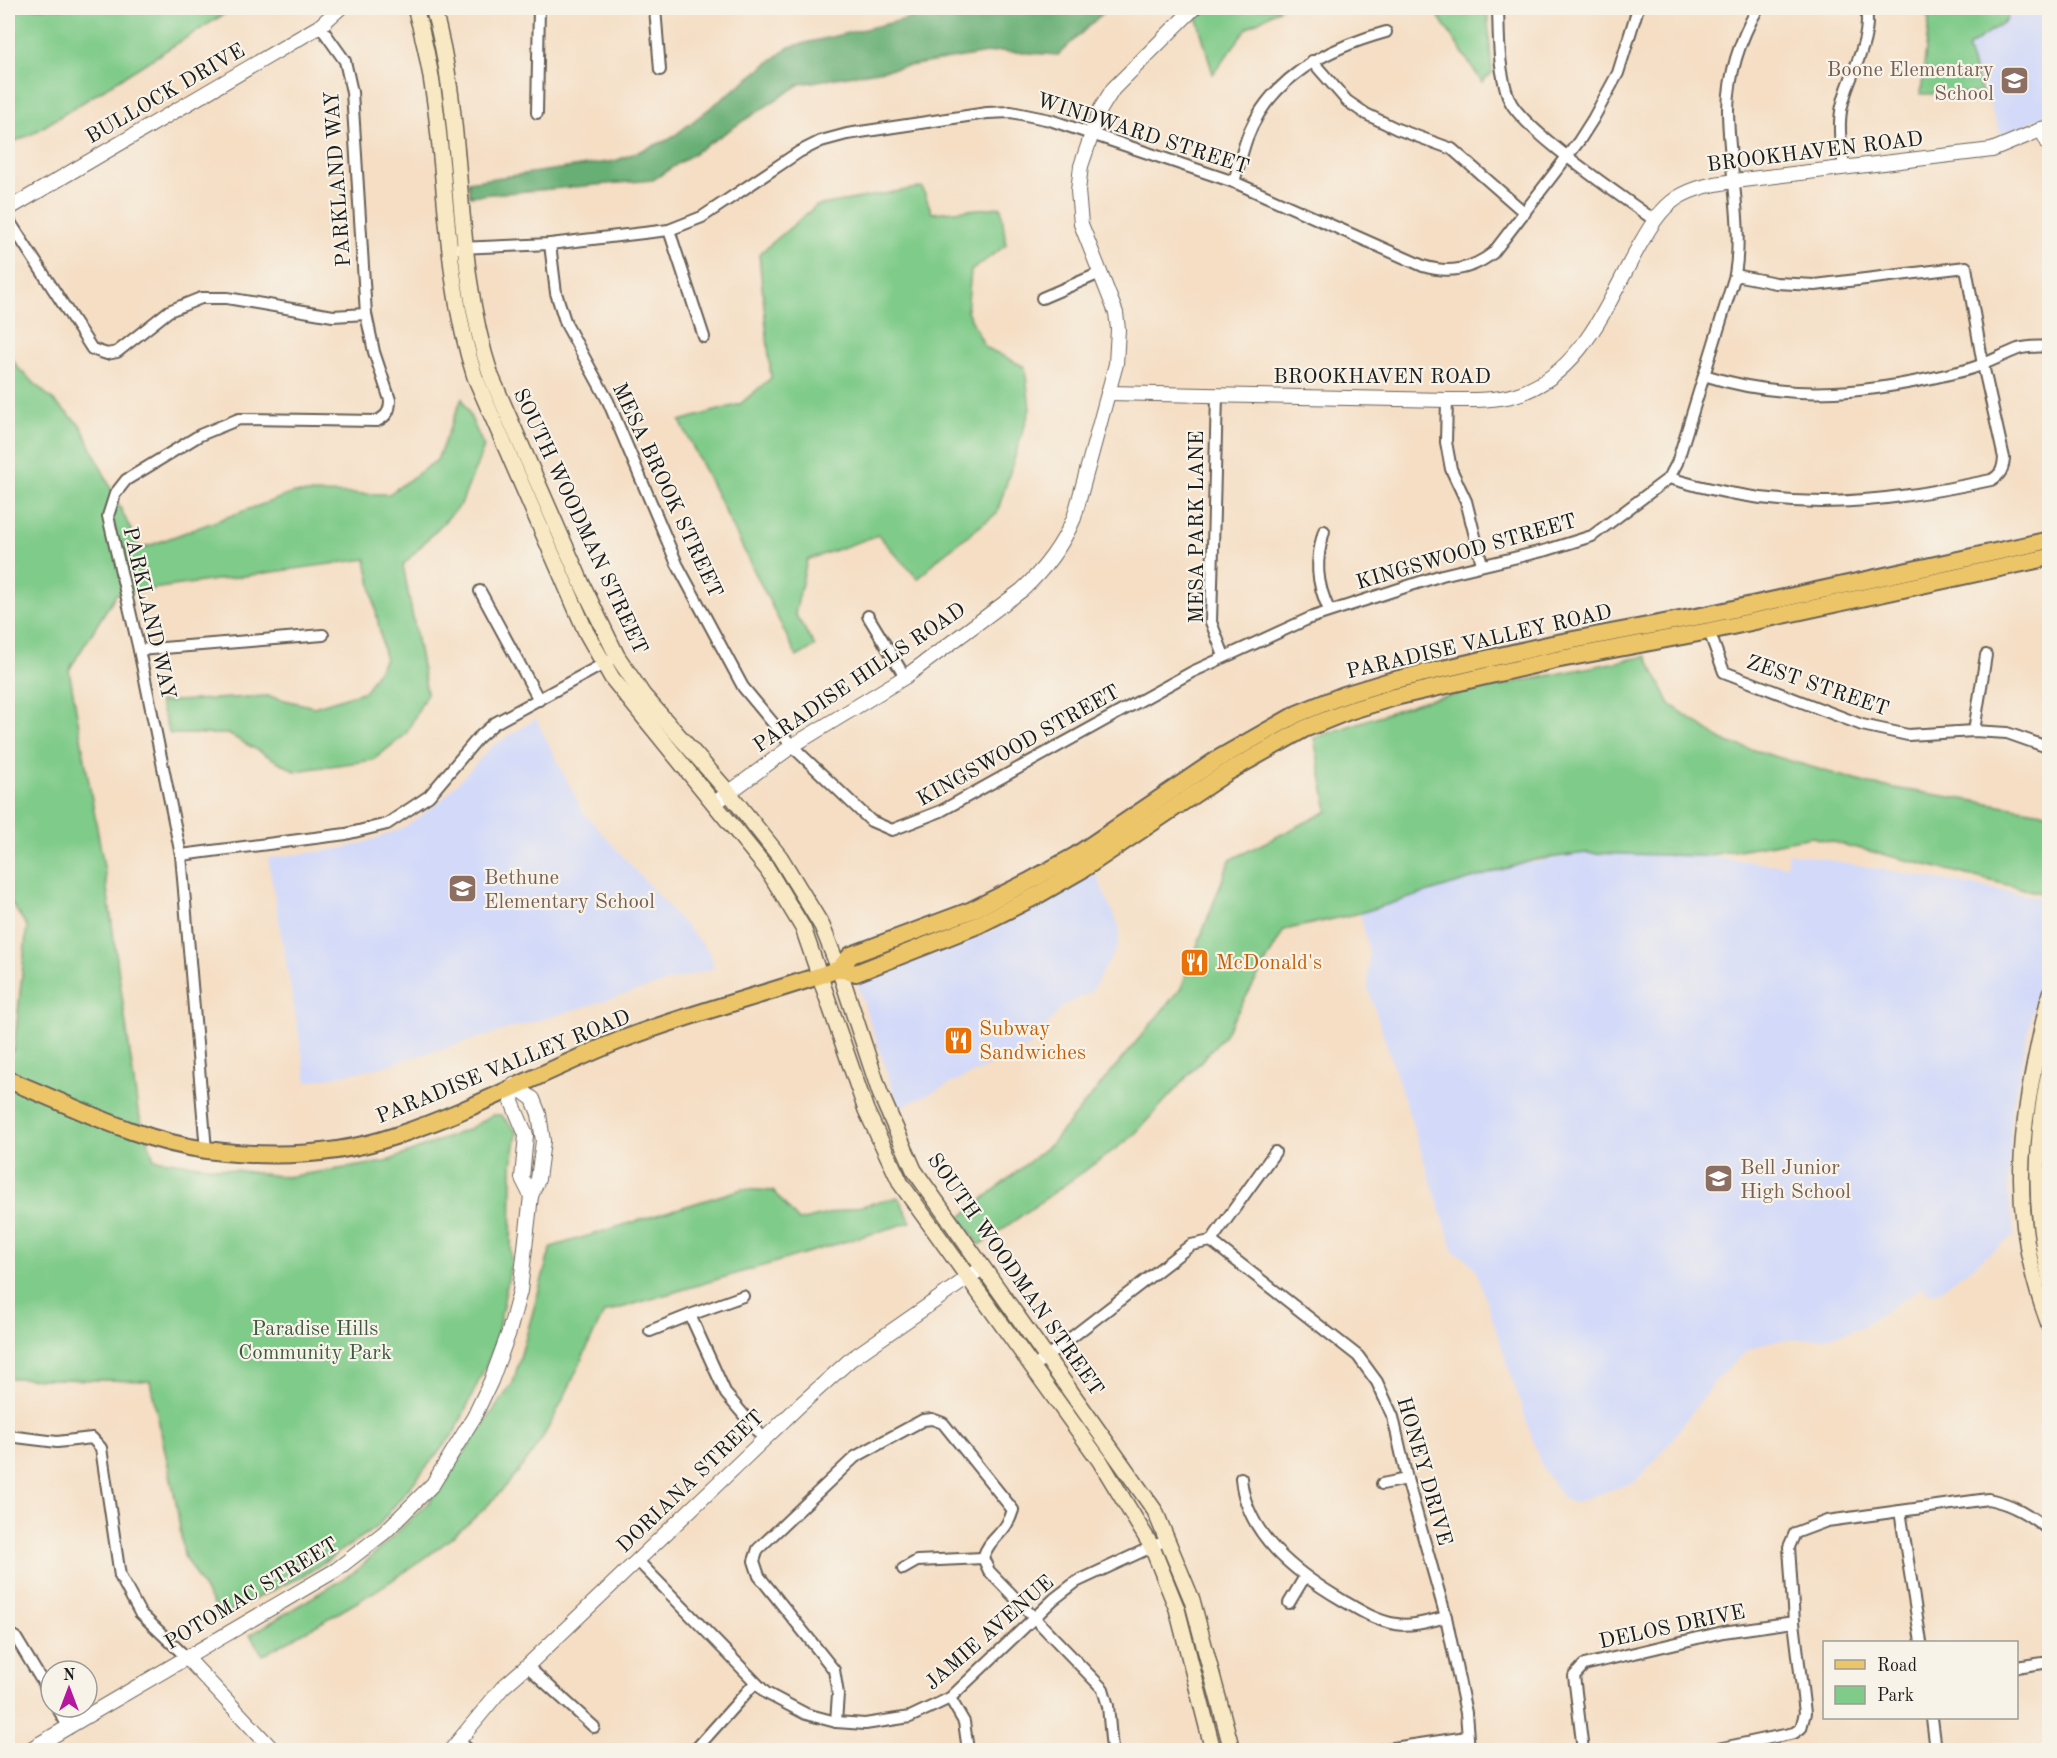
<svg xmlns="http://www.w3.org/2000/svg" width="2057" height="1758" font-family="'Old Standard TT',serif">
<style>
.built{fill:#d2d9f9}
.green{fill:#7fcb89;stroke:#4e7452;stroke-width:1.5}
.forest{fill:#67af75;stroke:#426648;stroke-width:1.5}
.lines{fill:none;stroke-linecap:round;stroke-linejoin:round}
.minor-casing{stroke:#686057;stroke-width:14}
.tertiary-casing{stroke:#686057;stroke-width:16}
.secondary-casing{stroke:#686057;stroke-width:18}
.primary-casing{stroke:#686057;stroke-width:20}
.minor{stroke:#fff;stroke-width:10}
.tertiary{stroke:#fff;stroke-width:14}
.secondary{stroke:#f8e8c3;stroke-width:15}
.primary{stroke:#edc569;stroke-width:16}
.labels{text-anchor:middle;stroke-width:4.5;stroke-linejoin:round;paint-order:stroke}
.education-label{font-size:21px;fill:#785e54;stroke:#f7f3e8;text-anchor:start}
.street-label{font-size:21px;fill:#1c1c1c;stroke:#f7f3e8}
.food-label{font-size:21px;fill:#c56008;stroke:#f7f3e8;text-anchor:start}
.park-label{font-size:21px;fill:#3f5942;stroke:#f7f3e8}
</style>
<rect width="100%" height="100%" fill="#f7f3e8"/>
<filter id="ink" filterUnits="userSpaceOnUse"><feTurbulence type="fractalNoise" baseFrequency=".0167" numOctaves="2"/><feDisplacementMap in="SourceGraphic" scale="12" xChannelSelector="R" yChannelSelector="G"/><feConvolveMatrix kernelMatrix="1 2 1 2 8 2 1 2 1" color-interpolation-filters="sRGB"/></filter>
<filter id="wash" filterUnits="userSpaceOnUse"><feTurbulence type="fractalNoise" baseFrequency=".008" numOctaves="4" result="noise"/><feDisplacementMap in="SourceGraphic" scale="24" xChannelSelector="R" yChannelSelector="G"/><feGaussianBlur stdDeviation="1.35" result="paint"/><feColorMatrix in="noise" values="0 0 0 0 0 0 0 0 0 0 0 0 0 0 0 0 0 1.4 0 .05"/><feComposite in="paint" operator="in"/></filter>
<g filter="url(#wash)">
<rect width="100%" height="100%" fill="#f5dec4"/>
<!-- built -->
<g class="built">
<polygon points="2007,8 2049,8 2049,114 2001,135 1967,48 2007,20"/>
<polygon points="536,719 583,812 708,951 715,968 378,1068 307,1082 268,858 340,849 364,843 403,828 440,802 492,746"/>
<polygon points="1586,853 1704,856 1786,866 1789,853 2049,899 2049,932 2011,1113 2008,1195 2015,1235 1939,1291 1930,1294 1922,1287 1862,1327 1826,1338 1772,1341 1747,1351 1716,1380 1663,1452 1635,1482 1573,1503 1564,1499 1542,1468 1476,1270 1466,1258 1454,1252 1368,988 1369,951 1360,913 1505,867"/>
<polygon points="1095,873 1120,928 1118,946 1091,992 1063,1006 1031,1046 899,1108 857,983 994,930"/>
</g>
<!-- green -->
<g class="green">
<polygon points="8,8 234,8 32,134 8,144"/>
<polygon points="1209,8 1281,8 1247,28 1213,74 1197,18"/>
<polygon points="1433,8 1487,8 1492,73 1482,82"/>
<polygon points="1924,8 2007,8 2007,20 1967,48 1982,93 1921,94 1929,21"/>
<polygon points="922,187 932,213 1001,207 1006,245 971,271 967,311 985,347 1025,367 1030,409 997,513 940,557 918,579 878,535 807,560 795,614 815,646 797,657 680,421 740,404 771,378 759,254 816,206"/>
<polygon points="8,353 19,369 81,426 140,549 293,493 389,494 437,460 462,398 484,447 461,504 403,565 427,693 406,734 373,760 295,771 228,734 170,734 159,702 268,696 314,707 365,691 385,659 366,559 116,594 69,670 104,867 138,1111 154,1159 286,1177 385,1162 469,1129 492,1115 501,1115 517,1132 512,1165 511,1264 495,1346 455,1432 377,1527 306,1574 220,1616 184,1556 176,1502 150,1381 8,1378 8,1047 14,1050 27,926 8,898"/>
<polygon points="1646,656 1670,704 1723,741 1869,784 2049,813 2049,895 1812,837 1704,856 1586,853 1534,860 1360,913 1284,930 1224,1036 1132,1137 980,1245 960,1218 1051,1144 1181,988 1230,860 1328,811 1314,738 1423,701"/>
<path d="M742,1189l31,2 26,30 99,-24 13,25 -307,91c-21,40 -39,89 -63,127 -65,102 -176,158 -278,215l-13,-20 106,-64 73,-69 84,-119 38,-136z"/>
</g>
<!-- forest -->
<polygon class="forest" points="953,8 1108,8 1058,55 999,51 800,84 653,180 470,196 468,182 615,161 670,139 789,47"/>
</g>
<g filter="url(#ink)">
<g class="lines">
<defs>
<g id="minor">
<polyline points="655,8 660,70"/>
<path d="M1498,8c1,31 0,61 11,91 13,31 114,98 145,121"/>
<polyline points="1312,61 1347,101 1366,114 1397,129 1452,149 1525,213"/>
<polyline points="537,113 539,8"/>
<path d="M1844,168c-3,-22 -7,-45 -1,-66 8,-32 29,-60 23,-94"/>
<path d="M1234,182c4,-14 8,-30 13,-44 23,-61 81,-90 139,-106"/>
<polyline points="8,219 92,349 107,354 117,352 169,311 201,298 227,298 333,316 366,314"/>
<polyline points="669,230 704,337"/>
<path d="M550,244l6,49 10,31 42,77 69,163 66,123 49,59 79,75 21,9 49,-19 251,-139 118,-54 132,-43 105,-25 45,-14 77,-58 8,-15 58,-188c9,-55 -7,-110 -7,-166 1,-37 12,-70 30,-101"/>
<path d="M459,248l91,-4 119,-14 33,-13 97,-65 22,-11 26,-7 140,-21 24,-1 39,8 184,62 189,84c26,8 48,4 70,-13l86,-112 14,-22 25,-46 20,-65"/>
<polyline points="1042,298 1098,274"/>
<path d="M1704,375c90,29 172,18 262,-5 19,-5 34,-14 52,-21 9,-3 21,-2 32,-3"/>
<polyline points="1217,396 1211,622 1224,656"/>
<polyline points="1447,400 1446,442 1451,469 1466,501 1482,564"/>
<path d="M1669,478c118,36 204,27 322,2 10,-5 12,-11 13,-22l-21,-93 -17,-98 -151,18 -39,-2 -41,-8"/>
<path d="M1324,531c-9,30 -8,51 5,79"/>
<polyline points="480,591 539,700"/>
<polyline points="868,616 905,677"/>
<polyline points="1709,631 1724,672 1862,725 1908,735 1974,731 2007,733 2050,748"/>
<polyline points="139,650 323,635"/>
<polyline points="1974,731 1986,655"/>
<polyline points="181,855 346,834 387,824 429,796 478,738 495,723 609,661"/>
<path d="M206,1150l-25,-295 -42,-205 -31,-134 7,-22 11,-14 74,-45 39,-16 138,2c10,-5 13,-10 13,-21l-16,-48 -8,-38 -14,-222 -7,-31 -25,-35"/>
<polyline points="1211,1241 1358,1356 1377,1382 1393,1417 1407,1479 1446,1617 1466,1713 1469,1750"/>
<polyline points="1211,1241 1275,1152"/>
<polyline points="743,1296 690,1315 726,1394 764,1439"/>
<polyline points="650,1331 690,1315"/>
<polyline points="1032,1368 1191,1245 1211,1241"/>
<polyline points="8,1436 57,1442 92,1438 101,1448 120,1576 140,1613 185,1656"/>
<path d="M1241,1478c5,57 55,95 101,122 17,10 34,21 54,24 16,3 34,-3 50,-7"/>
<polyline points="1382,1484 1407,1479"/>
<polyline points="1900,1511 1921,1642"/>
<polyline points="983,1558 989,1571 1103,1689 1108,1706 1112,1750"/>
<polyline points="637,1560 766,1693 806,1714 836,1722 865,1724 910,1717 950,1698 1054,1599 1076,1582 1158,1544"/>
<polyline points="903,1569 917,1561 983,1558"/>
<polyline points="1289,1603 1304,1578"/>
<polyline points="8,1633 16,1638 51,1696"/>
<polyline points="527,1666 594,1727"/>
<polyline points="2016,1667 2050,1662"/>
<polyline points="950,1698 964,1722 968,1750"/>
<polyline points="57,1707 69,1728"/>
<polyline points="1932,1718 1936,1750"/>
<path d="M836,1722l2,-28 -4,-24 -75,-94 -5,-15 4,-12 97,-92 68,-37 9,-1 11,4 70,87c-7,25 -24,27 -30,48"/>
<polyline points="458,1741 469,1750"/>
<polyline points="695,1750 754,1684"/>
<polyline points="1380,1750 1467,1737"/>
<polyline points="1583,1750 1574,1676 1584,1665 1723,1632 1794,1622"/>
<path d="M1713,1750l81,-17 7,-5 4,-15 -11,-91 -5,-75 6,-14 32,-12 161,-22c25,5 42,16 62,32"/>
</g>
<g id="tertiary">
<polyline points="2041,129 2050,147"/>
<polyline points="8,209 320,26 340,8"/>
<path d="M1108,393l339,7c23,0 46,1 68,-5 67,-20 92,-92 123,-147 11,-19 20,-37 39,-50 18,-11 36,-14 57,-17l258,-31 58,-24"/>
<path d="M715,803l77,-57 113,-69 117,-87c23,-21 40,-44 52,-72l42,-154 2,-35 -2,-16 -35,-89 -3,-33 3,-25 19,-56 13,-21 81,-81"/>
<polyline points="514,1085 512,1102 526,1135 522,1178 531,1196"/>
<polyline points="185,1656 273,1750"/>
<polyline points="29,1750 336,1570 385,1532 433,1484 474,1417 491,1381 509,1332 520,1291 531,1196 538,1179 543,1141 539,1114 533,1099 514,1085"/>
<polyline points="451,1750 503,1687 527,1666 800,1405 850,1360 982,1268"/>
</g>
<g id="secondary">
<path d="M415,8c37,120 21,249 60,369l111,255 26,46 156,192 35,58 63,182 35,74 199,277 52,86 25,62 36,141"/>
<path d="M433,8c35,120 18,248 58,368l91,208 35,72 26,39 86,98 51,64 42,69 17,43 41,124 34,77 241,341 37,89 40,150"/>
<path d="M2050,993c-28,123 -47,212 0,334"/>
<path d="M2050,1067c-15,75 -17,138 0,214"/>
</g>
<g id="primary">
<polyline points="839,969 851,955 972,910 1028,882 1075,856 1218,759 1297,714 1344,695 1390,681 1552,644 1706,615 2050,540"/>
<path d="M8,1080c66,26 127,60 199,70 62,8 129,6 188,-14 76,-25 147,-64 221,-94 72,-29 150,-47 223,-73l17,4 122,-48 58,-29 47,-27 143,-96 78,-44 45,-18 46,-14 160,-37 154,-29 341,-74"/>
</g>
</defs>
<!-- minor casing -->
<use href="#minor" class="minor-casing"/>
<!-- tertiary casing -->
<use href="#tertiary" class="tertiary-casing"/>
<!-- secondary casing -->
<use href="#secondary" class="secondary-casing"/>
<!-- primary casing -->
<use href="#primary" class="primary-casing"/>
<!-- minor -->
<use href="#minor" class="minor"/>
<!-- tertiary -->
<use href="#tertiary" class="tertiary"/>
<!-- secondary -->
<use href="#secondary" class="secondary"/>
<!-- primary -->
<use href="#primary" class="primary"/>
</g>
</g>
<!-- icons -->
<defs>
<symbol id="school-square" viewBox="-11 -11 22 22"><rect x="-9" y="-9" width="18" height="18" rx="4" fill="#8d6e63" stroke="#f7f3e8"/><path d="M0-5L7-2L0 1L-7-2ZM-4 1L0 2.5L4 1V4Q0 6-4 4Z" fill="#fff"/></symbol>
<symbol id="restaurant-square" viewBox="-11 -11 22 22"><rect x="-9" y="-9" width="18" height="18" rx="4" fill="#e8710a" stroke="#f7f3e8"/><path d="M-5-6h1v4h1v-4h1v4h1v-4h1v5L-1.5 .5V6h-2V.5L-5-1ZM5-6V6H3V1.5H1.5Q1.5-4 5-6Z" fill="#fff"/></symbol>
</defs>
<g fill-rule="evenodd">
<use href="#school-square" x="1998" y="64" width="33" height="33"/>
<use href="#school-square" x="446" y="872" width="33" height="33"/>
<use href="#restaurant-square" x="1178" y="946" width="33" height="33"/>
<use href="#restaurant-square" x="942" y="1024" width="33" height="33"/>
<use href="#school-square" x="1702" y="1162" width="33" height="33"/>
</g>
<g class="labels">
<!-- education labels -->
<g class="education-label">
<text x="1994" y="76" text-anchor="end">Boone Elementary<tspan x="1994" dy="24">School</tspan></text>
<text x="484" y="884">Bethune<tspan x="484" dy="24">Elementary School</tspan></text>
<text x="1740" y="1174">Bell Junior<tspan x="1740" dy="24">High School</tspan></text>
</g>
<!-- street labels -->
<g class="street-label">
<text transform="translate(165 93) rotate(-30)" y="7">BULLOCK DRIVE</text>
<text transform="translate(1143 133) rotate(18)" y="7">WINDWARD STREET</text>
<text transform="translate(1815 151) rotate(-7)" y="7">BROOKHAVEN ROAD</text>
<text transform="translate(337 179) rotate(-94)" y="7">PARKLAND WAY</text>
<text x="1382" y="383">BROOKHAVEN ROAD</text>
<text transform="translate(668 490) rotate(65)" y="7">MESA BROOK STREET</text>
<text transform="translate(581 521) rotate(65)" y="7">SOUTH WOODMAN STREET</text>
<text transform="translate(1196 527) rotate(-90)" y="7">MESA PARK LANE</text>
<text transform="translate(1466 551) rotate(-16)" y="7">KINGSWOOD STREET</text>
<text transform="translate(150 613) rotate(77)" y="7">PARKLAND WAY</text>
<text transform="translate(1479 641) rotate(-13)" y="7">PARADISE VALLEY ROAD</text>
<text transform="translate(859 677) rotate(-34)" y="7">PARADISE HILLS ROAD</text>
<text transform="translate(1818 685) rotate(19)" y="7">ZEST STREET</text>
<text transform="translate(1018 745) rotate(-29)" y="7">KINGSWOOD STREET</text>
<text transform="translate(503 1066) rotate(-22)" y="7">PARADISE VALLEY ROAD</text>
<text transform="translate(1016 1274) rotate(55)" y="7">SOUTH WOODMAN STREET</text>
<text transform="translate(1425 1471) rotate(74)" y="7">HONEY DRIVE</text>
<text transform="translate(690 1481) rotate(-44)" y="7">DORIANA STREET</text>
<text transform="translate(251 1593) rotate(-31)" y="7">POTOMAC STREET</text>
<text transform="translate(1672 1626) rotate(-12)" y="7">DELOS DRIVE</text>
<text transform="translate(989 1632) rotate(-41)" y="7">JAMIE AVENUE</text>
</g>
<!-- food labels -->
<g class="food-label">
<text x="1216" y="969">McDonald's</text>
<text x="979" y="1035">Subway<tspan x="979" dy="24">Sandwiches</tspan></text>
</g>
<!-- park labels -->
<g class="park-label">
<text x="315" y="1335">Paradise Hills<tspan x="315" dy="24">Community Park</tspan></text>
</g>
</g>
<!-- margin -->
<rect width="2057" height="1758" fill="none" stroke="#f7f3e8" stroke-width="30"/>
<!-- legend -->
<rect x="1823" y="1641" width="195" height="78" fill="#f7f3e8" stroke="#9f9d96" stroke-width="1.5"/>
<rect x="1835" y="1660" width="30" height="9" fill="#edc569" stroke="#9f9d96" stroke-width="1.5"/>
<text x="1877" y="1671" font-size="18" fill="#1c1c1c">Road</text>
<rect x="1835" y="1686" width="30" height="18" fill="#7fcb89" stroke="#9f9d96" stroke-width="1.5"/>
<text x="1877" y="1701" font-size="18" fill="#1c1c1c">Park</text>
<!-- north arrow -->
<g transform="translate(69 1689)"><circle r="28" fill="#f7f3e8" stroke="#9f9d96" stroke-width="1.5"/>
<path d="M0-4.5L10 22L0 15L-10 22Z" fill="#b5179e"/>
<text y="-9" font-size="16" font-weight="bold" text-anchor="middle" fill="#1c1c1c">N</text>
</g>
</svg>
